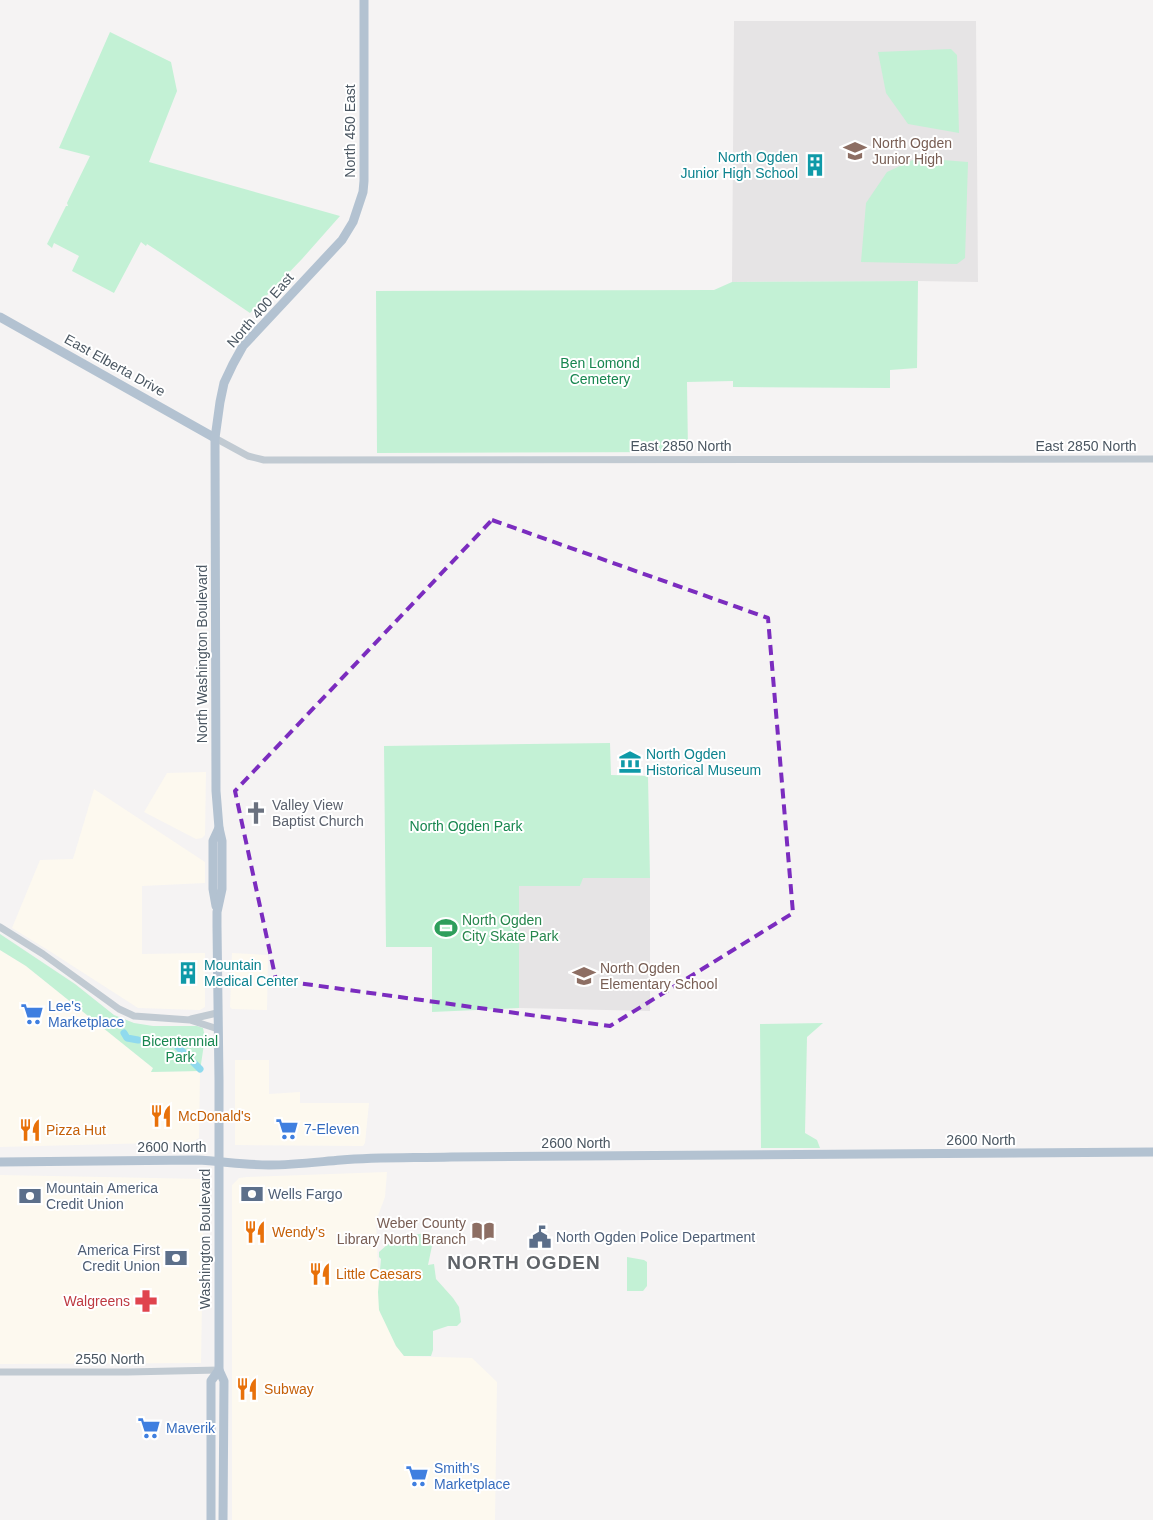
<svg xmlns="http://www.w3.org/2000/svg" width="1153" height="1520" font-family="Helvetica,sans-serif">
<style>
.commercial{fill:#fdf9ef}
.education{fill:#e6e4e5}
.green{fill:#c3f1d5}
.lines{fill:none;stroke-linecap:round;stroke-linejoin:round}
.canal{stroke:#90daee;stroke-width:7}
.minor{stroke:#c1cad2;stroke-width:7}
.major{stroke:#b3c2d1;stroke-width:9}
.marked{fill:none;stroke:#7b2cbf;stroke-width:4;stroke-dasharray:10 6;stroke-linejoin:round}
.labels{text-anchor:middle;stroke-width:4;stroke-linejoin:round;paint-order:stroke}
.street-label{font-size:14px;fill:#4a5661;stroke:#fff}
.education-label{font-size:14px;fill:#785e54;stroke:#fff;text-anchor:start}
.culture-label{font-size:14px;fill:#0d838f;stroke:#fff;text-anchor:start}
.park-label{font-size:14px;fill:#17864f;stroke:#fff}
.worship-label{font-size:14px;fill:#5b616d;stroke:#fff;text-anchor:start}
.leisure-label{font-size:14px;fill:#27864d;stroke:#fff;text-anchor:start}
.shop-label{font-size:14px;fill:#366cbe;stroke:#fff;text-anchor:start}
.food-label{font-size:14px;fill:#c56008;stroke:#fff;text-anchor:start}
.service-label{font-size:14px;fill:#4e5e75;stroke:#fff;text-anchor:start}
.health-label{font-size:14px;fill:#be3a42;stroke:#fff;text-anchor:end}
.district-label{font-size:19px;font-weight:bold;letter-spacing:1px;fill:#5f6368;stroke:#fff}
</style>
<rect width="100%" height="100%" fill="#f5f3f3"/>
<!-- commercial -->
<g class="commercial">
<polygon points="206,772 205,835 202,838 196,839 144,812 167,773"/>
<polygon points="94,789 205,862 205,883 142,886 142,954 205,953 205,1007 200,1010 138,1008 51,952 12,928 40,860 73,859"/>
<polygon points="0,950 26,966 153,1068 151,1072 200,1071 199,1138 192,1142 0,1147"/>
<polygon points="232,953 268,955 267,1010 232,1009 230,1007"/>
<polygon points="235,1060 269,1060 269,1094 300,1092 300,1103 369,1103 365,1143 363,1146 235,1145"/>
<polygon points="387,1172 385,1197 376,1221 380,1313 404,1356 472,1358 497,1382 495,1520 232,1520 232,1185 239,1178 247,1177"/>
<polygon points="0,1175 204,1179 201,1363 0,1364"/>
</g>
<!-- education -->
<g class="education">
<polygon points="734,21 976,21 978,282 918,281 732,282"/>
<polygon points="582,878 650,878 650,1011 519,1008 519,886 580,886"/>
</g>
<!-- green -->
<g class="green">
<polygon points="110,32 171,62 177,91 149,162 340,216 302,259 250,313 161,253 147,244 146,246 141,242 114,293 72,271 79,256 54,243 52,248 47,244 66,206 68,206 67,203 90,156 59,148"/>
<polygon points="951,49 957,55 959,133 908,124 886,93 878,52"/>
<polygon points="917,158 968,162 965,258 957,264 861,262 866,203 887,172"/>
<polygon points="918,281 917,368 890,370 890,388 733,387 733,381 687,382 688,452 377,453 376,291 714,290 732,282"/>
<polygon points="610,743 611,775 648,776 650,878 583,878 580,886 519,886 519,1008 432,1012 432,947 386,947 384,746"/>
<polygon points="0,934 75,984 114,1015 134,1023 153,1026 197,1026 203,1028 205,1037 200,1071 151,1072 153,1068 26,966 0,950"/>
<polygon points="823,1023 807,1037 805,1133 817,1140 820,1148 761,1148 760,1024"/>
<polygon points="427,1233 433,1241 428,1265 434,1264 436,1279 453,1298 459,1307 461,1322 457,1326 448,1326 433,1331 433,1350 431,1356 404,1356 396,1346 379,1310 378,1292 381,1259 379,1257 379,1252 396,1237"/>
<polygon points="627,1257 644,1260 647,1262 647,1286 643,1291 627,1291"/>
</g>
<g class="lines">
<!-- canal -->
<g class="canal">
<polyline points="124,1033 127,1038 138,1040"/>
<polyline points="167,1042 176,1045 200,1069"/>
</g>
<!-- minor -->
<g class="minor">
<polyline points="215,438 248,456 264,460 1153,459"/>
<polyline points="0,927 43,954 119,1009 134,1016 190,1020 218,1029"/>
<polyline points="191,1019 217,1013"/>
<polyline points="0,1372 128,1372 219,1370"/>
</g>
<!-- major -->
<g class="major">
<polyline points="0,317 215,438"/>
<polyline points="216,906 213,889 213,841 219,828"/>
<path d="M0,1162l196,-2c25,1 48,5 73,5 24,0 48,-3 72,-5 36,-3 73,-2 110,-3l702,-5"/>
<polyline points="211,1520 211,1381 219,1370"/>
<polyline points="223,1520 224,1381 219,1370 219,1080 217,927 217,912 222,889 222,841 219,828 216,791 215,438 220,402 224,383 233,364 243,346 342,240 353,222 363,192 364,181 364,0"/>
</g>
</g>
<!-- marked area -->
<path class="marked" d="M492,520l276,98 25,295 -183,113 -334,-46 -41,-189z"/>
<!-- icons -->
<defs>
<symbol id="school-bare" viewBox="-9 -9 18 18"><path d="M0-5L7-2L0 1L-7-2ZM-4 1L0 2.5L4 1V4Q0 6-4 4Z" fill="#8d6e63" stroke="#fff" stroke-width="2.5" paint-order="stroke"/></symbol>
<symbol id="building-bare" viewBox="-9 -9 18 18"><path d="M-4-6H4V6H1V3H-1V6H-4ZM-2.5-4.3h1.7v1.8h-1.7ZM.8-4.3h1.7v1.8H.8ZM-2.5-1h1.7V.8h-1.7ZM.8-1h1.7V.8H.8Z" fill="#0f9aa8" stroke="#fff" stroke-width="2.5" paint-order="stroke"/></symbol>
<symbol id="museum-bare" viewBox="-9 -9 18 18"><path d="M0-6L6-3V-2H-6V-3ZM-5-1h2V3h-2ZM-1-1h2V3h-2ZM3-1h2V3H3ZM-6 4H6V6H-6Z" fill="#0f9aa8" stroke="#fff" stroke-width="2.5" paint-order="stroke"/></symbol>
<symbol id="church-bare" viewBox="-9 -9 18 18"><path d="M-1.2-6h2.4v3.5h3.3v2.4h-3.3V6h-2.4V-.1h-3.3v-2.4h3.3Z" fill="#6b7280" stroke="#fff" stroke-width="2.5" paint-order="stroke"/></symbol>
<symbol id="stadium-bare" viewBox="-9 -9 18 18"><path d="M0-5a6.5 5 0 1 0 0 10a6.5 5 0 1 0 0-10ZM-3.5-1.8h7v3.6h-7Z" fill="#2e9e5b" stroke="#fff" stroke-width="2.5" paint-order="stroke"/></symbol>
<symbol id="supermarket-bare" viewBox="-9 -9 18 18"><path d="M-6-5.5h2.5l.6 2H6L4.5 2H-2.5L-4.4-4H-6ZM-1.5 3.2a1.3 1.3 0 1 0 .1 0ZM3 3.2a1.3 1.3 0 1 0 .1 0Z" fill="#3f7fe0" stroke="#fff" stroke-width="2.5" paint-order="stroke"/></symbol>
<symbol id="restaurant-bare" viewBox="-9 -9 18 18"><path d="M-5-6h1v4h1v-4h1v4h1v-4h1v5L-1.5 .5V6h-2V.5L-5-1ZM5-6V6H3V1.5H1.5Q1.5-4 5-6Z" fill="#e8710a" stroke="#fff" stroke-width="2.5" paint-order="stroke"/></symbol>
<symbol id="bank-bare" viewBox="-9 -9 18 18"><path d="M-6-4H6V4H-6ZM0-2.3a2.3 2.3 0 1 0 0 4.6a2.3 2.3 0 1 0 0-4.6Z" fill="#5c6f8a" stroke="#fff" stroke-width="2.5" paint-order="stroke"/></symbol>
<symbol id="library-bare" viewBox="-9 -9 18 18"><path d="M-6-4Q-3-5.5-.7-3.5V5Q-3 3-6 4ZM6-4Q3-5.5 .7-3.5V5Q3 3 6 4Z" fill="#8d6e63" stroke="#fff" stroke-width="2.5" paint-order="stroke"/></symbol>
<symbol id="civic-bare" viewBox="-9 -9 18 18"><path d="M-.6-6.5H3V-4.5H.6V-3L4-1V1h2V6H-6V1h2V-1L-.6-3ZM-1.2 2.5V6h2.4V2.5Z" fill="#5c6f8a" stroke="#fff" stroke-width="2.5" paint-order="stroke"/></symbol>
<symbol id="pharmacy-bare" viewBox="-9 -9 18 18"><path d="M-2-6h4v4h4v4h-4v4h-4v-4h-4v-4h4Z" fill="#e0444e" stroke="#fff" stroke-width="2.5" paint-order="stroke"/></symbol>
</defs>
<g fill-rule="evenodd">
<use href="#school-bare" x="839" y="135" width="32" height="32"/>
<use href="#building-bare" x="799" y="149" width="32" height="32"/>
<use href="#museum-bare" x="614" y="746" width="32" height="32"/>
<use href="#church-bare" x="240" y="797" width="32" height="32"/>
<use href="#stadium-bare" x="430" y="912" width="32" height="32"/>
<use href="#building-bare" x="172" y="957" width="32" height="32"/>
<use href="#school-bare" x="568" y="960" width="32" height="32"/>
<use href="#supermarket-bare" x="16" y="998" width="32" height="32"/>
<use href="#restaurant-bare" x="145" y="1100" width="32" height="32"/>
<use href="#supermarket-bare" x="271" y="1113" width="32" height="32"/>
<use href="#restaurant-bare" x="14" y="1114" width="32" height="32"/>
<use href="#bank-bare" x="236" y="1178" width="32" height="32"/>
<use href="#bank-bare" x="14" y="1180" width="32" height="32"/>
<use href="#library-bare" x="467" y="1215" width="32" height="32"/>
<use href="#restaurant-bare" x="239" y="1216" width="32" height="32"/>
<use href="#civic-bare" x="524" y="1221" width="32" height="32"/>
<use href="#bank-bare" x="160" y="1242" width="32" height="32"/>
<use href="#restaurant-bare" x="304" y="1258" width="32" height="32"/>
<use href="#pharmacy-bare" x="130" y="1285" width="32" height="32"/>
<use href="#restaurant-bare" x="231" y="1373" width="32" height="32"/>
<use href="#supermarket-bare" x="133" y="1412" width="32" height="32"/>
<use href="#supermarket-bare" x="401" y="1460" width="32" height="32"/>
</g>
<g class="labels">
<!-- street labels -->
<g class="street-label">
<text transform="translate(350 131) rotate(-90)" y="5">North 450 East</text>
<text transform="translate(260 310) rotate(-49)" y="5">North 400 East</text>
<text transform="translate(115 365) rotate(29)" y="5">East Elberta Drive</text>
<text x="681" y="451">East 2850 North</text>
<text x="1086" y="451">East 2850 North</text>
<text transform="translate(202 654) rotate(-90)" y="5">North Washington Boulevard</text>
<text x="981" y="1145">2600 North</text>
<text x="576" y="1148">2600 North</text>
<text x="172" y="1152">2600 North</text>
<text transform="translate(205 1239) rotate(-90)" y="5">Washington Boulevard</text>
<text x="110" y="1364">2550 North</text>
</g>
<!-- education labels -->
<g class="education-label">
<text x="872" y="148">North Ogden<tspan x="872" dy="16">Junior High</tspan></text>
<text x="600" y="973">North Ogden<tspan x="600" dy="16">Elementary School</tspan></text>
<text x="466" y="1228" text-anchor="end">Weber County<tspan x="466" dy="16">Library North Branch</tspan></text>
</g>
<!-- culture labels -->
<g class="culture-label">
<text x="798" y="162" text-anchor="end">North Ogden<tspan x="798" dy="16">Junior High School</tspan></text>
<text x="646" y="759">North Ogden<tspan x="646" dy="16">Historical Museum</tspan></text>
<text x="204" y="970">Mountain<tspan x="204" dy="16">Medical Center</tspan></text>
</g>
<!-- park labels -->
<g class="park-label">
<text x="600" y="368">Ben Lomond<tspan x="600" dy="16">Cemetery</tspan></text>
<text x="466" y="831">North Ogden Park</text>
<text x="180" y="1046">Bicentennial<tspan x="180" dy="16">Park</tspan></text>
</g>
<!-- worship labels -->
<g class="worship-label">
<text x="272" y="810">Valley View<tspan x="272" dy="16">Baptist Church</tspan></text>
</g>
<!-- leisure labels -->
<g class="leisure-label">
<text x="462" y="925">North Ogden<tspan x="462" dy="16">City Skate Park</tspan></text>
</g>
<!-- shop labels -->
<g class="shop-label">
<text x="48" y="1011">Lee's<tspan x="48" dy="16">Marketplace</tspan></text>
<text x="304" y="1134">7-Eleven</text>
<text x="166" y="1433">Maverik</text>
<text x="434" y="1473">Smith's<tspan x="434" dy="16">Marketplace</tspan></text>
</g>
<!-- food labels -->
<g class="food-label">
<text x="178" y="1121">McDonald's</text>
<text x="46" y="1135">Pizza Hut</text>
<text x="272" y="1237">Wendy's</text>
<text x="336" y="1279">Little Caesars</text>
<text x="264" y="1394">Subway</text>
</g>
<!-- service labels -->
<g class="service-label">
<text x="46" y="1193">Mountain America<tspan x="46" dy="16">Credit Union</tspan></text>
<text x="268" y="1199">Wells Fargo</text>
<text x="556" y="1242">North Ogden Police Department</text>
<text x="160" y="1255" text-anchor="end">America First<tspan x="160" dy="16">Credit Union</tspan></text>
</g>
<!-- health labels -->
<g class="health-label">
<text x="130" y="1306">Walgreens</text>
</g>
<!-- district labels -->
<g class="district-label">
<text x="524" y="1269">NORTH OGDEN</text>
</g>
</g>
</svg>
